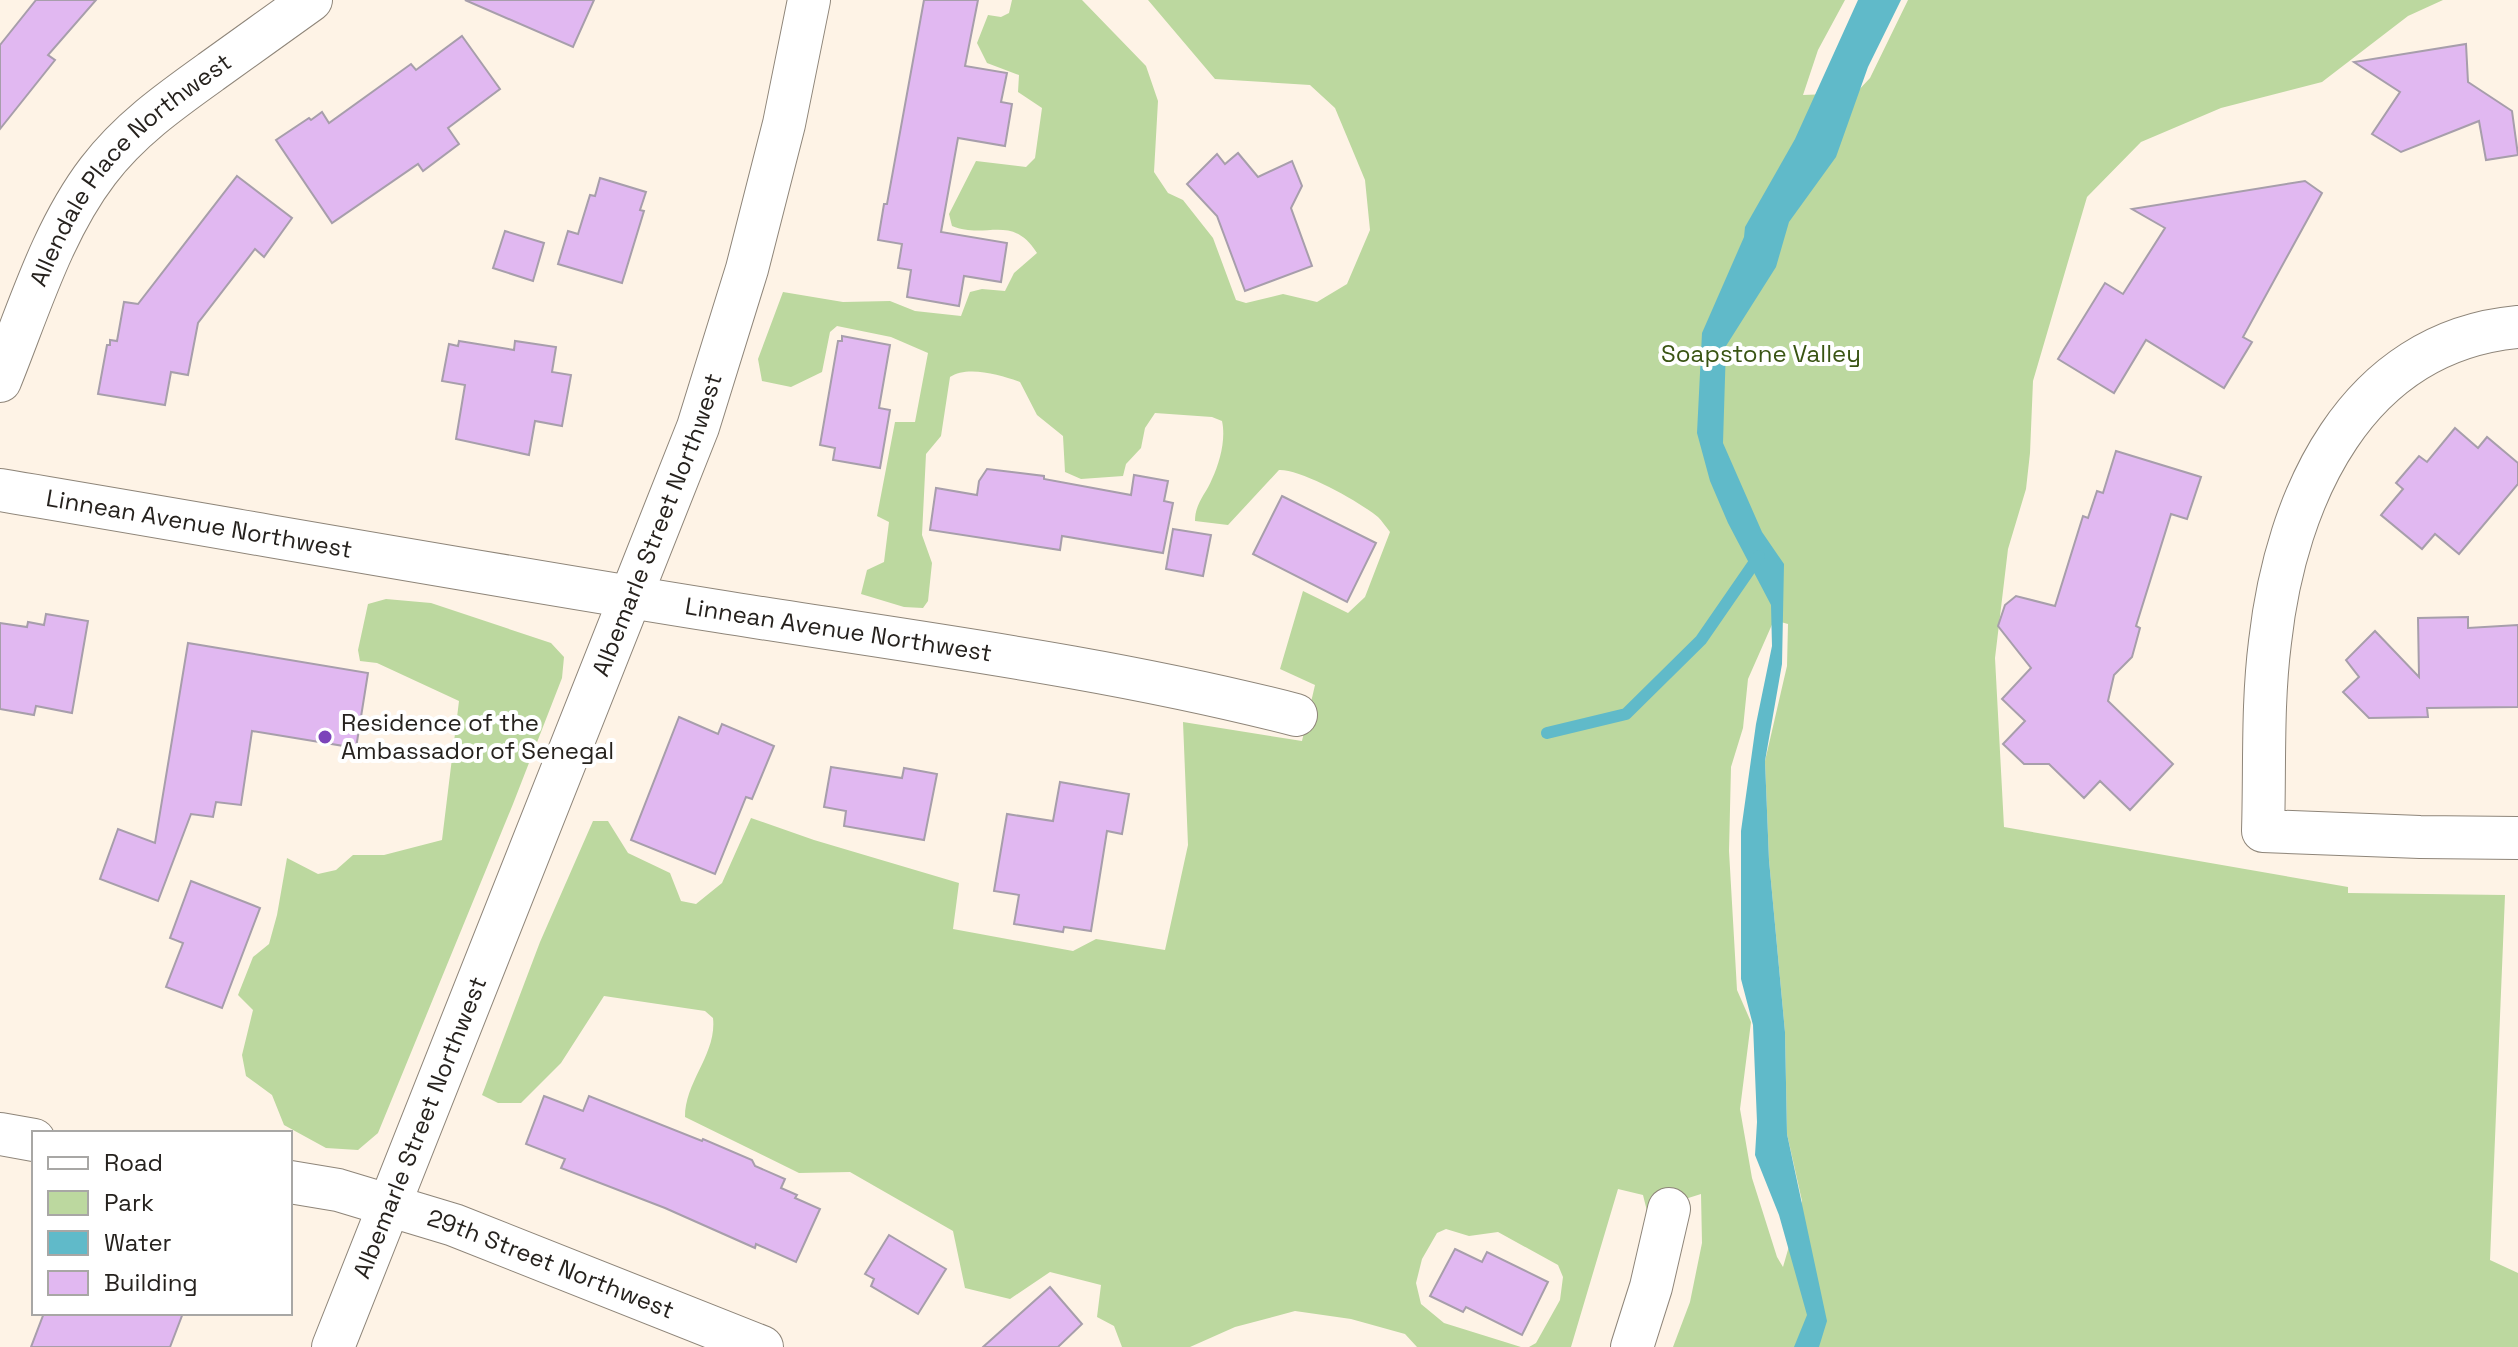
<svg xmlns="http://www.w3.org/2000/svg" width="2518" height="1347" font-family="'Space Grotesk',sans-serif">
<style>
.green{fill:#bcd89f;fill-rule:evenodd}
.water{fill:#60bac9}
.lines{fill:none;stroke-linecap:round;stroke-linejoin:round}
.stream{stroke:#60bac9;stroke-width:12}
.building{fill:#e1b8f1;stroke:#a79eab;stroke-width:2}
.minor-casing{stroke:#8e8579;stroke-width:44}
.minor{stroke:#fff;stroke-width:42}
.poi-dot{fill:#7c44ba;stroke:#fff;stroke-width:3}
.labels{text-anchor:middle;stroke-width:8;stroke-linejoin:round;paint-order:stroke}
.street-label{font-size:24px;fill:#26221e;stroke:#fff}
.park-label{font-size:24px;fill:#395413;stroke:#fff}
.poi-label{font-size:24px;fill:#26221e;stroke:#fff;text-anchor:start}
</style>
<rect width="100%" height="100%" fill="#fef3e6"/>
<!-- green -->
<g class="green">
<path d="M1012,0h70l64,66 12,35 -4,71 14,21 15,7 30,38 23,62 10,3 37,-9 34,8 30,-18 23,-54 -5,-50 -30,-72 -25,-23 -95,-6 -67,-79h697l-27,50 -15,45 53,-2 14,-15 38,-78h535l-35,16 -86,66 -101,26 -80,34 -54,55 -54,184 -3,72 -4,36 -18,60 -13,109 9,169 344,60v6l157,2 -15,365 28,13v74h-845l17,-45 12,-59 -1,-49 -54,17 -4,-16 -25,-6 -47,158h-42l7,-4 24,-43 3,-23 -5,-12 -60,-33 -29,4 -23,-7 -9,4 -15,26 -6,24 5,21 23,19 77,24h-104l-12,-13 -54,-15 -56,-8 -60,16 -45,20h-68l-8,-21 -17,-9 4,-32 -51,-13 -40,27 -45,-11 -12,-57 -103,-59 -51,1 -114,-56c0,-36 32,-63 28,-99l-8,-7 -101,-15 -43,67 -40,40h-23l-16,-8 58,-153 53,-121h15l20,32 42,20 11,28 15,3 26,-21 29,-65 63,22 145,43 -6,46 120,22 23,-12 69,11 23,-105 -5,-123 119,19 13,-56 -35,-16 23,-78 45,22 17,-16 25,-65c-4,-5 -8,-11 -12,-15 -18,-15 -77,-48 -99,-47l-51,55 -33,-4c0,-18 11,-27 17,-42 8,-17 14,-40 10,-58l-10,-4 -57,-4 -10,15 -4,20 -15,16 -3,12 -42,3 -16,-7 -2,-36 -26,-21 -17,-33c-18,-7 -53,-17 -70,-5l-9,59 -15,18 -4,81 10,28 -4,38 -5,7 -19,-1 -43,-13 6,-24 17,-8 5,-40 -12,-6 18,-94h20l13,-69 -37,-16 -54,-11 -7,6 -8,40 -31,15 -29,-6 -4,-22 25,-67 60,10 47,-1 25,10 46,5 9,-24 12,-3 23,2 9,-18 23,-20c-25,-40 -51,-13 -85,-27l-3,-12 27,-53 50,6 9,-9 7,-50 -24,-16 1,-17 -32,-12 -10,-20 11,-28 13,2 8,-4zM1774,620l14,4 -1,42 -22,95 4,99 16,172 2,102 15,67 -19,66 -6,-10 -25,-79 -12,-69 11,-87 -14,-32 -8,-139 2,-84 12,-39 5,-49z"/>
<polygon points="386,599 431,603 551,643 564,657 562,678 513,804 378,1133 358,1150 326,1148 284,1125 272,1095 246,1076 242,1055 253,1010 238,995 253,957 269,944 277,915 287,858 318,874 336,870 353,855 384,855 442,840 459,701 377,663 360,661 358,650 368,604"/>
</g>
<!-- water -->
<polygon class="water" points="1858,0 1901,0 1868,67 1836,157 1789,222 1776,267 1726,346 1723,443 1762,532 1784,564 1782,664 1765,761 1769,860 1785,1032 1787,1134 1827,1321 1819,1347 1794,1347 1807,1315 1779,1215 1755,1155 1757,1122 1753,1025 1741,979 1741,831 1756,724 1772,646 1771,605 1728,523 1710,481 1697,433 1702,333 1744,237 1745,227 1795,139"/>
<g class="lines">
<!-- stream -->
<polyline class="stream" points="1547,733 1626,714 1701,640 1759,556"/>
</g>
<!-- building -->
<g class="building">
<polygon points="36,0 96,0 48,55 55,60 0,129 0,45"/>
<polygon points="465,0 594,0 573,47"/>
<polygon points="924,0 978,0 965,66 1007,73 1001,102 1012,104 1005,146 958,138 941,232 1007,243 1001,282 964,276 959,306 907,297 911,270 898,268 902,244 878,240 884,204 887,204"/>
<polygon points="462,36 500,89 448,128 459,144 423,171 418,164 332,223 276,140 309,118 311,120 322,112 329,123 411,64 416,70"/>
<polygon points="2466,44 2468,82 2512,111 2518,155 2486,160 2479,121 2401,152 2372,134 2400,92 2354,62"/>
<polygon points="1238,153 1258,177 1292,161 1302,186 1291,208 1312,266 1245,291 1217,216 1187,184 1217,154 1225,164"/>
<polygon points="237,176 292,218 264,257 255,249 198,323 188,375 171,372 165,405 98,394 107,345 110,345 110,340 117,341 124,302 138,304"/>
<polygon points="600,178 646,192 640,210 644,211 622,283 558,264 568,231 578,234 590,195 595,196"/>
<polygon points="2305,181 2322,193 2243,337 2252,342 2224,388 2146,340 2114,393 2058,359 2105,283 2123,294 2165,228 2132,209"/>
<polygon points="505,231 544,243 533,281 493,268"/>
<polygon points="842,336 890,345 879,408 890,410 880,468 833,460 835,448 820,445 838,341 842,341"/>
<polygon points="459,341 514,350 515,341 556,347 552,372 571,375 562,426 535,421 529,455 456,439 465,385 442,381 449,344 458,346"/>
<polygon points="2455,428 2478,448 2487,437 2518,463 2518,484 2459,554 2435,534 2422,549 2381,515 2403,489 2396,483 2419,456 2427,462"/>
<polygon points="2116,451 2201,477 2187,519 2171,514 2136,626 2140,628 2132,657 2114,675 2108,701 2173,764 2130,810 2100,781 2084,798 2049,764 2024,764 2003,744 2025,721 2002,699 2031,668 1998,626 2005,605 2016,596 2055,606 2083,516 2088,518 2097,491 2103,493"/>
<polygon points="987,469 1044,476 1044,479 1131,495 1134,475 1168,481 1164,501 1173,503 1163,553 1062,536 1060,550 930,530 936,488 977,495 979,481"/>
<polygon points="1282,496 1376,543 1347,602 1253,554"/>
<polygon points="1173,529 1211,535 1203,576 1166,569"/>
<polygon points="46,614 88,621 72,713 36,706 34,715 0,709 0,623 27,627 28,622 44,625"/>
<polygon points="2468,617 2468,628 2518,625 2518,707 2427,708 2428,717 2369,718 2343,692 2359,677 2346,660 2375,631 2419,677 2418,618"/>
<polygon points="188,643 368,673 356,748 252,731 241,805 216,802 213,817 191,814 158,901 100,879 118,829 155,843"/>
<polygon points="679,717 718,734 722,724 774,746 752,799 746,797 715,874 631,840"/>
<polygon points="831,767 902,778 904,768 937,774 924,840 844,826 846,811 824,807"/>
<polygon points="1060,782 1129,794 1122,834 1107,831 1091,931 1064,927 1063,932 1014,924 1019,895 994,891 1007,814 1053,821"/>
<polygon points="191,881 260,908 222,1008 166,987 183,943 170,938"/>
<polygon points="544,1096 583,1111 589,1096 702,1141 703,1139 752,1160 755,1166 785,1179 781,1188 797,1195 795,1198 820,1209 796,1262 756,1244 755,1248 665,1208 561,1168 565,1159 526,1144"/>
<polygon points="889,1235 946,1269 918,1314 871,1286 874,1279 865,1274"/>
<polygon points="1455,1249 1482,1262 1487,1252 1548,1282 1522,1335 1466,1307 1463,1312 1430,1296"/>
<polygon points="1050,1287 1082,1324 1058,1347 983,1347"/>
<polygon points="44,1313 183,1313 170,1347 31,1347"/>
</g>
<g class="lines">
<defs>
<g id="minor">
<path d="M2518,327c-163,15 -232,171 -248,315 -8,63 -5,126 -7,189l157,6 98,1"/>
<path id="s1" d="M0,381c28,-69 52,-150 98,-210 31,-41 72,-70 114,-100 33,-24 66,-47 99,-71"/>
<path id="s2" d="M0,490c239,40 478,83 717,121 193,31 389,55 579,104"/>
<polyline points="0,1134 34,1140"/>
<path id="s3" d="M290,1182l48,8 116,35 308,122"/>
<path id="s4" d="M333,1347l365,-920 49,-158 37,-145 25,-124"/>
<polyline points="1632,1347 1651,1287 1669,1209"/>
</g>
</defs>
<!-- minor casing -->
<use href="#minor" class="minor-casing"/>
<!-- minor -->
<use href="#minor" class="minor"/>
</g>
<!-- markers -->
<circle class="poi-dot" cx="325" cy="737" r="8"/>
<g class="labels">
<!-- street labels -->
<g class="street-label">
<text dy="8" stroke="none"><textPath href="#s1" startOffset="254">Allendale Place Northwest</textPath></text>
<text dy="8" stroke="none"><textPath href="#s2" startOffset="202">Linnean Avenue Northwest</textPath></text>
<text dy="8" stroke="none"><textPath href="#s4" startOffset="884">Albemarle Street Northwest</textPath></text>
<text dy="8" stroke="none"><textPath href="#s2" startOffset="850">Linnean Avenue Northwest</textPath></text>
<text dy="8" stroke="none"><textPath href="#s4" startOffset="236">Albemarle Street Northwest</textPath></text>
<text dy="8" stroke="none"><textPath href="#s3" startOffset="274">29th Street Northwest</textPath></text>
</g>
<!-- park labels -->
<g class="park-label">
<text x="1761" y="362">Soapstone Valley</text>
</g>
<!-- poi labels -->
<g class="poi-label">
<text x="341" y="731">Residence of the<tspan x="341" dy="28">Ambassador of Senegal</tspan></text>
</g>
</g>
<!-- legend -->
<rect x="32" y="1131" width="260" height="184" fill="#ffffff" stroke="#a8a7a5" stroke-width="2"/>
<rect x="48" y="1157" width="40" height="12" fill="#ffffff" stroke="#a8a7a5" stroke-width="2"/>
<text x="104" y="1171" font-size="24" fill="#26221e">Road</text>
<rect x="48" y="1191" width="40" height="24" fill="#bcd89f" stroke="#a8a7a5" stroke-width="2"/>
<text x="104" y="1211" font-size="24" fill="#26221e">Park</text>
<rect x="48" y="1231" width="40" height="24" fill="#60bac9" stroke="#a8a7a5" stroke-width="2"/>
<text x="104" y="1251" font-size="24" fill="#26221e">Water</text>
<rect x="48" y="1271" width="40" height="24" fill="#e1b8f1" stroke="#a8a7a5" stroke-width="2"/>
<text x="104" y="1291" font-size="24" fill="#26221e">Building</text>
</svg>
